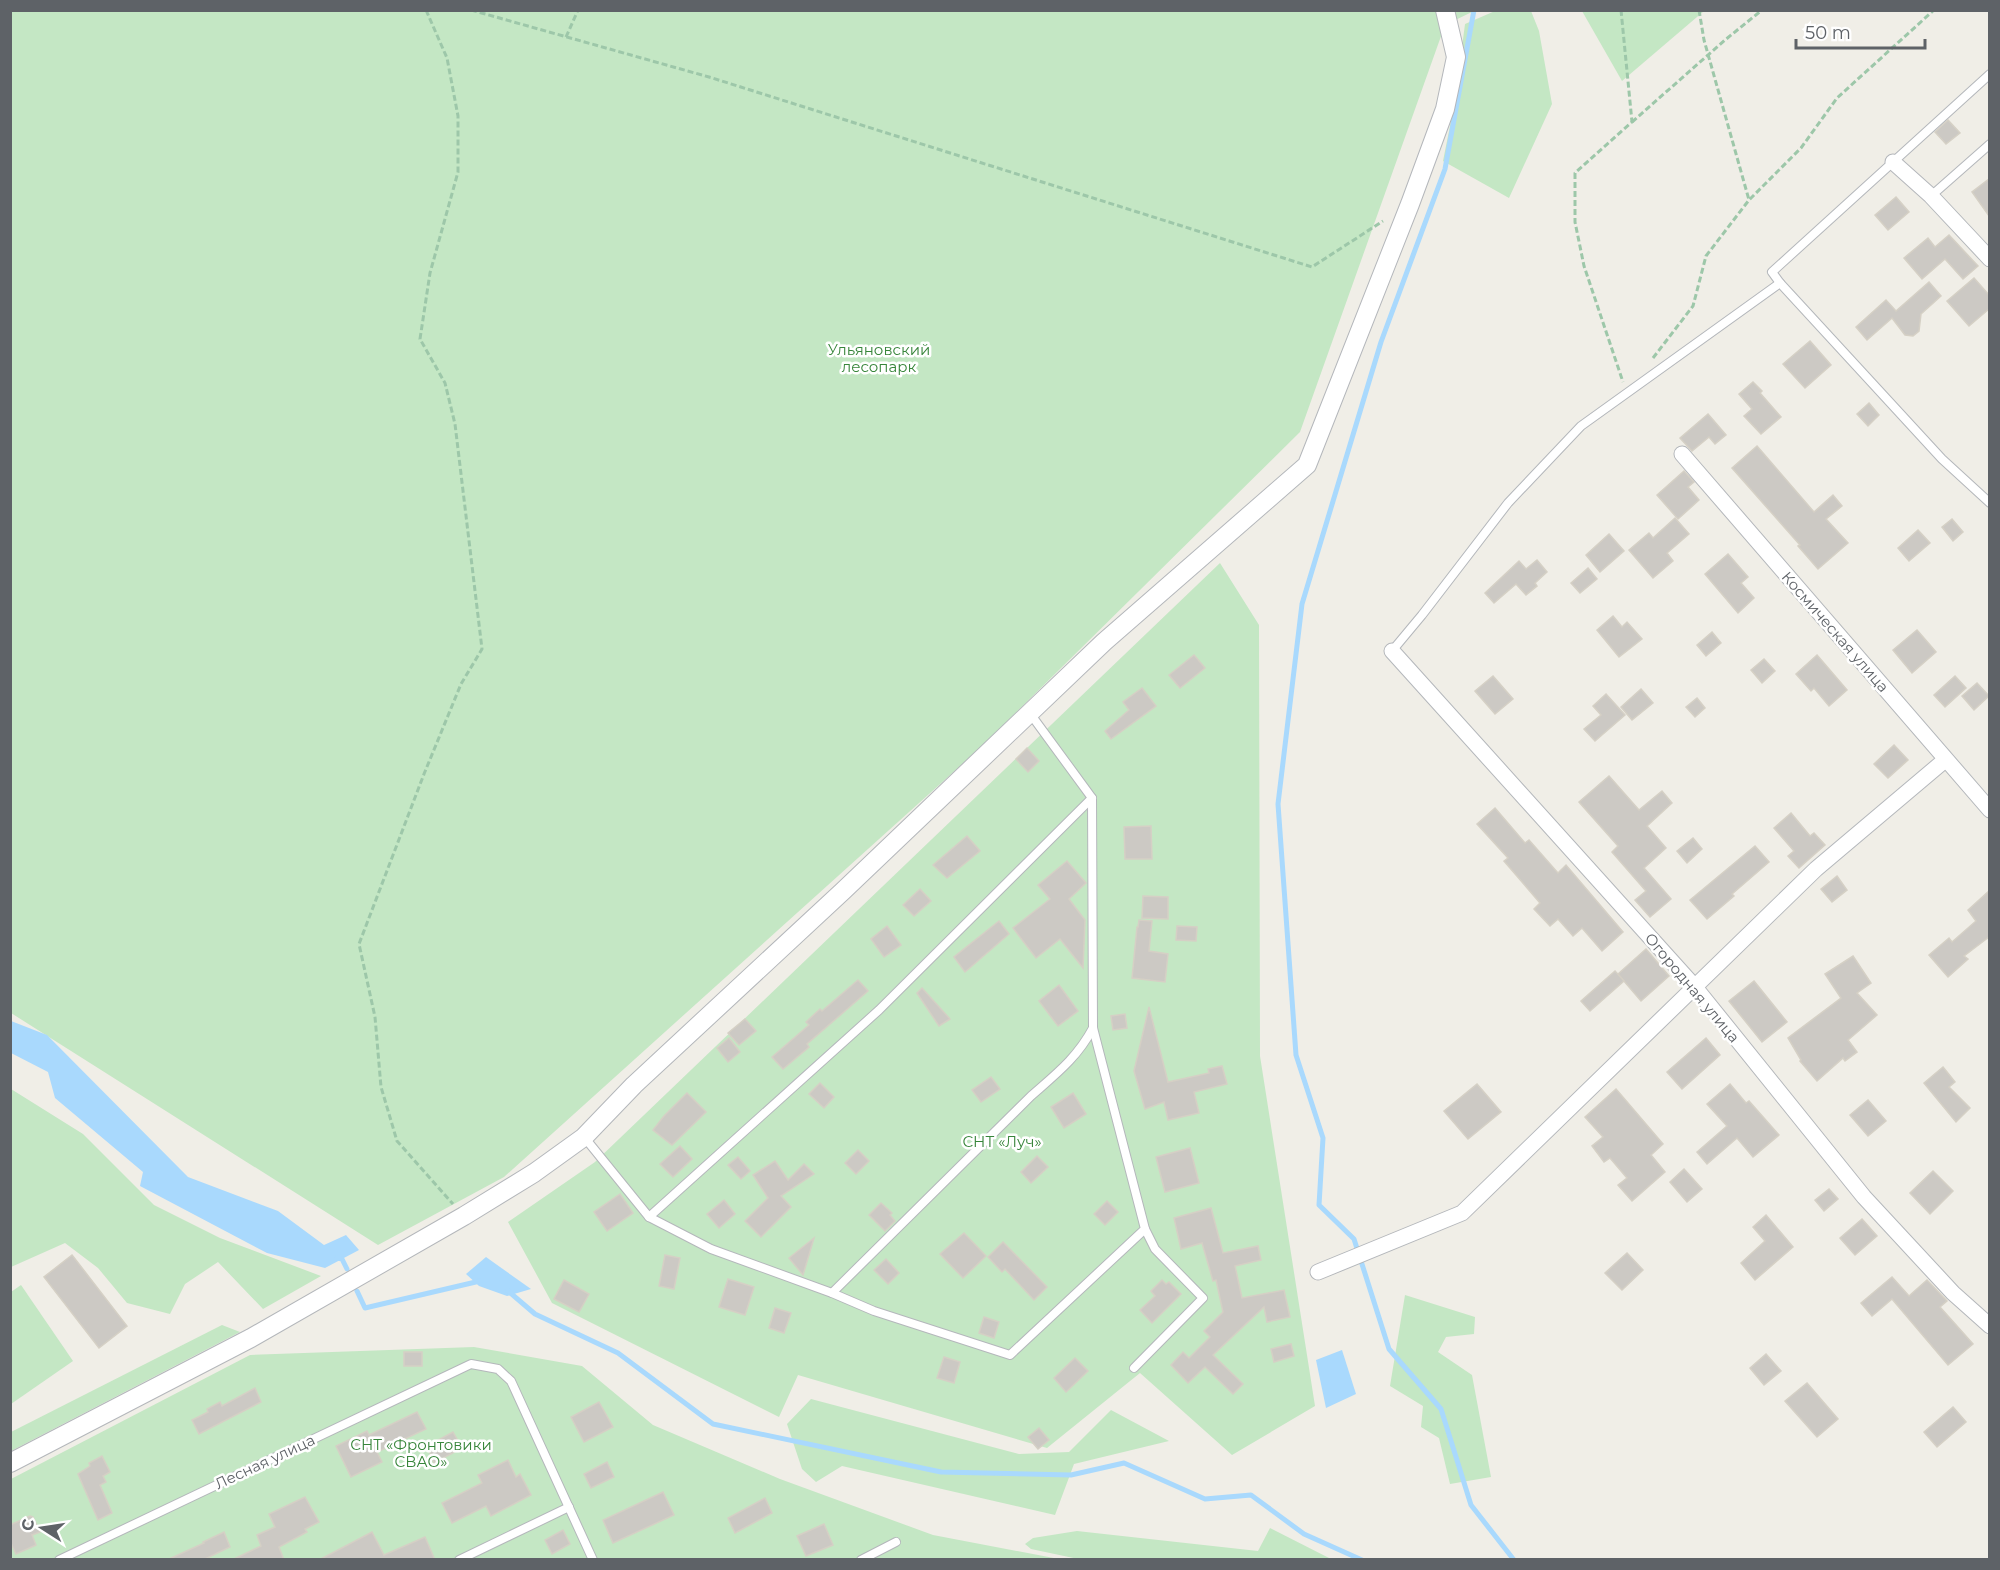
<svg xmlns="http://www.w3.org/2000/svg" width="2000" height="1570" font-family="Montserrat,sans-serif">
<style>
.green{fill:#c4e7c4}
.water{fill:#a9d9fd}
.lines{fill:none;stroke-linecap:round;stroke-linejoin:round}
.stream{stroke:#a9d9fd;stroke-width:5}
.building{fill:#ccc9c4;stroke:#d5d0c5;stroke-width:1.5}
.service-casing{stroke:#b4b7bb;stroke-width:10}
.minor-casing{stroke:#b4b7bb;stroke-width:17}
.tertiary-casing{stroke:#b4b7bb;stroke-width:20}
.path{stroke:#9dc7a9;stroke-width:3;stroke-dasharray:6 3;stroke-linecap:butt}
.service{stroke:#fff;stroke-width:8}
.minor{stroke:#fff;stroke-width:15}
.tertiary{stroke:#fff;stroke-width:18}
.labels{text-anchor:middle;stroke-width:5;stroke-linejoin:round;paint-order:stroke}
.park-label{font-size:15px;fill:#37853a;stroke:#fff}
.street-label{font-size:15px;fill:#5e6267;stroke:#fff}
</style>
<rect width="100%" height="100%" fill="#f0eee7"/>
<!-- green -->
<g class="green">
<polygon points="11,11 1474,11 1445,25 1300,432 979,749 504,1177 378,1245 11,1013"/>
<polygon points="1495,11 1531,11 1539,31 1552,104 1509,198 1443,161 1455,101 1465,24"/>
<polygon points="1582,11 1704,11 1622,81"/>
<polygon points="1220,563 1259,625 1260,1056 1315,1406 1232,1455 1140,1373 1047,1448 798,1375 779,1417 552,1303 508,1222 595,1162"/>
<polygon points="11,1089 83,1134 154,1205 220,1238 321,1276 263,1309 218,1262 185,1284 170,1314 127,1303 98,1268 65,1243 11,1267"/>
<polygon points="21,1285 73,1361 11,1404 11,1292"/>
<polygon points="1405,1295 1475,1317 1474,1334 1446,1337 1438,1352 1472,1375 1491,1477 1450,1484 1439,1438 1421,1427 1423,1406 1390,1386"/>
<polygon points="222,1325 240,1332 11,1451 11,1432"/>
<polygon points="474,1347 582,1366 653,1425 780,1479 933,1535 1059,1559 11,1560 11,1479 250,1355"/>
<polygon points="811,1399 1019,1454 1069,1452 1111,1410 1169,1441 1074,1464 1055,1515 842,1466 816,1482 802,1469 787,1424"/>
<polygon points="1270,1528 1331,1559 1083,1560 1031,1549 1025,1544 1033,1538 1077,1531 1258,1551"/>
</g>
<!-- water -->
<g class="water">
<polygon points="11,1021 47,1035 188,1177 278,1211 324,1245 346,1235 359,1250 325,1268 267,1253 140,1186 143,1172 55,1098 48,1072 11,1053"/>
<polygon points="486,1257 531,1289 507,1296 479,1286 466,1274"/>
<polygon points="1342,1350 1356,1394 1326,1408 1316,1360"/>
</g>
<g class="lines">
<!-- stream -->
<g class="stream">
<polyline points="1474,10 1445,169 1381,342 1302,604 1278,804 1296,1055 1323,1138 1319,1205 1354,1239 1389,1349 1441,1409 1471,1505 1514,1560"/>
<polyline points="337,1258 342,1259 347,1269"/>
<polyline points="357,1291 365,1308 480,1281"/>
<polyline points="508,1291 535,1314 618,1353 713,1424 941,1472 1071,1475 1124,1463 1205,1499 1251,1495 1304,1534 1362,1560"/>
</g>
</g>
<!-- building -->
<g class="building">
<polygon points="1948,120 1960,133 1946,144 1935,132"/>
<polygon points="1989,179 1989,216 1972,192"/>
<polygon points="1896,197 1909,212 1888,230 1875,215"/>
<polygon points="1949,235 1978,266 1963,279 1945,259 1922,279 1904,258 1928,238 1935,247"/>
<polygon points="1974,278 1989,295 1989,309 1969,326 1947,301"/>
<polygon points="1929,282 1941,296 1921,314 1919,331 1913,336 1905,335 1892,318 1867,340 1856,327 1886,300 1896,311"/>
<polygon points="1810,341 1831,365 1805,388 1783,364"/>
<polygon points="1753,382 1762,391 1760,393 1781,417 1761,434 1744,416 1752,409 1739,394"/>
<polygon points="1869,403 1879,415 1868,426 1857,414"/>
<polygon points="1708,414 1726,435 1715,444 1709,437 1692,451 1680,438"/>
<polygon points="1757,446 1814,512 1833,495 1842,506 1826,519 1848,543 1818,569 1798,546 1800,545 1732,468"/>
<polygon points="1684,471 1694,482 1688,487 1699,500 1678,519 1657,495"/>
<polygon points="1675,518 1689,534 1667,553 1673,561 1653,578 1629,550 1649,533 1653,538"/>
<polygon points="1952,519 1963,532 1953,541 1942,527"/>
<polygon points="1918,530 1930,543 1909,561 1898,548"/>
<polygon points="1609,534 1624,551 1600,572 1586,555"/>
<polygon points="1728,554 1748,577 1741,583 1754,598 1738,613 1705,574"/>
<polygon points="1537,560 1547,572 1535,583 1537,586 1526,595 1516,584 1494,603 1485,593 1519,561 1526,569"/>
<polygon points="1588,568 1597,579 1580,593 1571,583"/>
<polygon points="1613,616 1622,627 1627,622 1642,639 1619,657 1597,630"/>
<polygon points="1917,630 1936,652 1912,673 1893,650"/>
<polygon points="1712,632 1721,643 1706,656 1697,645"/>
<polygon points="1194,655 1205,668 1180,688 1169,675"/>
<polygon points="1817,655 1847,690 1829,706 1814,688 1811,691 1796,674"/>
<polygon points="1764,659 1775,671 1762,683 1751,670"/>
<polygon points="1493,676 1513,699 1495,714 1475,691"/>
<polygon points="1955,676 1966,688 1945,707 1934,695"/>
<polygon points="1977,683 1989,696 1974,710 1962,696"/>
<polygon points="1142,688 1156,706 1111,739 1105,731 1129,710 1123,702"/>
<polygon points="1641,689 1653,703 1632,720 1621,707"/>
<polygon points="1606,694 1625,715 1595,741 1584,729 1601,715 1593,706"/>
<polygon points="1697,698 1705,708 1695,717 1686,707"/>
<polygon points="1894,745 1908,760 1888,778 1874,764"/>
<polygon points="1027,748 1039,761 1028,772 1016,759"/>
<polygon points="1609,776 1639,810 1662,791 1672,803 1647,826 1666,848 1644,868 1671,899 1650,917 1635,900 1646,891 1612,852 1618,846 1579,802"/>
<polygon points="1495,808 1525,843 1529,840 1558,873 1566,865 1623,932 1602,951 1582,928 1573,936 1558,919 1550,926 1534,909 1540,903 1504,861 1508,858 1477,824"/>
<polygon points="1791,813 1810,836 1814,833 1825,845 1799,868 1788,856 1794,851 1774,828"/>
<polygon points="1151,826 1152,859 1125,859 1124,827"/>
<polygon points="967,836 980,851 947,878 933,865"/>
<polygon points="1693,838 1702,849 1687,863 1677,851"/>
<polygon points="1755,846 1769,862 1732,894 1734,896 1707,919 1690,900"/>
<polygon points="1067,861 1086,883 1069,899 1085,920 1083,968 1060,939 1036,958 1013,928 1050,899 1038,885"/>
<polygon points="1837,876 1847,890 1832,902 1821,889"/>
<polygon points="920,889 931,901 914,916 903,905"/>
<polygon points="1989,891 1989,937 1964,956 1968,959 1948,977 1929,955 1949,938 1952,942 1976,921 1968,910"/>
<polygon points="1143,896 1168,897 1168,919 1142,918"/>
<polygon points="1139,920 1152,921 1149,951 1168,954 1165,982 1132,978 1137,927 1138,927"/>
<polygon points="999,921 1009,934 965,972 954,957"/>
<polygon points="887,926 901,945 884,957 871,939"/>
<polygon points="1177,926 1197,927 1196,941 1176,940"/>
<polygon points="1646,949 1669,976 1641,1001 1618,974"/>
<polygon points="1853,956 1871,983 1857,993 1877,1015 1848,1040 1857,1052 1845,1061 1843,1058 1817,1081 1800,1061 1801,1060 1788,1038 1841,998 1825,974"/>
<polygon points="1615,971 1624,981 1590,1011 1581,1001"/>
<polygon points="858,980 868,991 807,1044 809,1047 783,1069 772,1057 809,1025 806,1022 820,1009 822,1011"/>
<polygon points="1754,981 1787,1022 1762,1042 1729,1001"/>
<polygon points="1059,985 1078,1011 1058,1026 1039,1001"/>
<polygon points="922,988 950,1019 939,1026 917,993"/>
<polygon points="1149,1007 1168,1082 1209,1073 1208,1069 1222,1066 1227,1084 1194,1092 1199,1113 1168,1120 1164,1102 1145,1109 1134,1071"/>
<polygon points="1125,1014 1127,1028 1113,1030 1111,1016"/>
<polygon points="745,1019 756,1031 739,1045 728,1033"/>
<polygon points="729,1038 740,1052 728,1062 717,1048"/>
<polygon points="1706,1038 1720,1055 1682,1089 1667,1072"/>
<polygon points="1943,1067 1955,1082 1949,1087 1970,1108 1956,1122 1924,1083"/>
<polygon points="991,1077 1000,1089 981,1102 972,1090"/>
<polygon points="820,1083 834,1097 824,1108 809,1094"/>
<polygon points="1477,1084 1501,1112 1468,1139 1444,1111"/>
<polygon points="1730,1084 1746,1103 1749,1101 1779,1135 1753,1157 1737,1138 1707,1164 1697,1152 1727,1126 1707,1104"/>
<polygon points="1616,1089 1663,1144 1651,1155 1665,1172 1632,1201 1618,1185 1627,1178 1610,1158 1604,1162 1592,1146 1603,1137 1585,1117"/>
<polygon points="687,1093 706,1112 672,1145 653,1130 664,1116"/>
<polygon points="1073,1093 1086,1114 1064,1128 1051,1107"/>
<polygon points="1868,1100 1886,1121 1868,1136 1850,1115"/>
<polygon points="680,1146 692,1159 673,1177 660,1164"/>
<polygon points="1190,1148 1199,1183 1165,1192 1156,1157"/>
<polygon points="858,1150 869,1161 856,1174 845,1163"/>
<polygon points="1037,1156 1048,1167 1031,1183 1021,1172"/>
<polygon points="738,1157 750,1171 741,1179 728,1165"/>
<polygon points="775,1161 788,1180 804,1164 814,1174 781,1196 791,1207 761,1237 745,1221 768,1198 753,1175"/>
<polygon points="1684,1169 1702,1189 1687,1202 1670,1182"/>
<polygon points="1933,1171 1953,1191 1930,1214 1910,1193"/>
<polygon points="1829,1189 1838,1199 1824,1211 1815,1200"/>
<polygon points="620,1194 633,1213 607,1231 594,1212"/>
<polygon points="724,1200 735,1214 719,1228 707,1214"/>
<polygon points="1107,1201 1118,1212 1105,1225 1094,1214"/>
<polygon points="881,1203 892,1213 890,1215 895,1221 885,1231 869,1215"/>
<polygon points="1211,1208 1223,1253 1258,1246 1261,1260 1235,1266 1242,1298 1284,1290 1290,1317 1267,1322 1264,1307 1213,1355 1243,1384 1233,1394 1205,1367 1188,1383 1171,1365 1183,1352 1189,1358 1210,1337 1204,1331 1223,1312 1216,1280 1213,1281 1202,1243 1181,1249 1174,1218"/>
<polygon points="1766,1215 1793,1247 1755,1280 1741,1263 1765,1241 1753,1227"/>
<polygon points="1862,1219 1877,1236 1855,1255 1840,1238"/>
<polygon points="964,1233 986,1256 963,1278 940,1254"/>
<polygon points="814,1238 803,1275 789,1258"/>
<polygon points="1003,1242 1047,1287 1034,1300 1005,1269 1002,1272 988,1257"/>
<polygon points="1627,1253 1643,1270 1622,1290 1605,1273"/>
<polygon points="72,1255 127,1326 99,1348 44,1277"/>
<polygon points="665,1255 680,1258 674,1289 659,1286"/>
<polygon points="886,1259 899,1273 888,1284 874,1270"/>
<polygon points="1892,1277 1909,1296 1927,1280 1947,1301 1940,1307 1973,1344 1948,1365 1892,1299 1872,1316 1861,1303"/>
<polygon points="728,1279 754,1287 745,1315 719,1307"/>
<polygon points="564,1280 589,1294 579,1312 554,1299"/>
<polygon points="1162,1280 1166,1284 1169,1282 1181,1294 1152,1323 1140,1310 1155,1296 1151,1291"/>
<polygon points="775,1308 791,1313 784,1333 769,1328"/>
<polygon points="984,1317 999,1322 994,1338 979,1333"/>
<polygon points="1291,1344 1294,1356 1274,1362 1271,1349"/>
<rect x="404" y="1352" width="18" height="14"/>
<polygon points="1766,1354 1781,1371 1764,1385 1750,1368"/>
<polygon points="944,1357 960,1362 954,1383 937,1378"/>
<polygon points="1075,1358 1088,1371 1066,1392 1054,1378"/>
<polygon points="1807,1383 1838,1419 1817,1437 1785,1401"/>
<polygon points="255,1388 261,1402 199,1434 192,1420 208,1412 207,1409 220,1402 222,1406"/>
<polygon points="599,1402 613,1427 584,1442 571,1417"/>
<polygon points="1953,1407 1966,1422 1937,1447 1924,1432"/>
<polygon points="417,1412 426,1429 377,1452 382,1462 351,1477 336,1446 367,1431 369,1435"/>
<polygon points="1039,1428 1049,1440 1038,1449 1028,1437"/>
<polygon points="453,1432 462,1448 434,1463 427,1446"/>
<polygon points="102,1456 110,1472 103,1476 106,1482 100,1485 112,1513 98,1520 78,1474 90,1466 89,1463"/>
<polygon points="508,1460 516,1477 520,1474 531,1495 491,1516 486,1506 452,1523 442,1503 482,1483 478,1475"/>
<polygon points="607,1462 614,1477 591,1488 584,1474"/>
<polygon points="663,1492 674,1515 613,1543 603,1520"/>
<polygon points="305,1497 319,1522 305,1529 307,1532 279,1547 284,1560 232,1560 261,1546 257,1535 275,1527 269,1514"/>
<polygon points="765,1498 772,1513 735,1533 728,1518"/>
<polygon points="30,1516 33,1517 40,1532 32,1535 36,1545 16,1554 10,1541 10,1525"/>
<polygon points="824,1524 833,1545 806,1556 797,1536"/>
<polygon points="563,1530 570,1544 552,1554 545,1540"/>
<polygon points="224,1532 230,1547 203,1560 167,1560 204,1543 203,1542"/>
<polygon points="372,1532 384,1555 425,1537 435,1560 319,1560"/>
</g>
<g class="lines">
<defs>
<g id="service">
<polyline points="1990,74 1772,272 1780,283 1942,459 1990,503"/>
<polyline points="1931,196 1990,144"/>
<polyline points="1392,651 1422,615 1508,503 1581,426 1780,283"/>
<polyline points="585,1138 649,1217 711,1249 832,1293 874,1311 1010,1355 1145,1229 1093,1028 1092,798 1029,712"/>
<polyline points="649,1217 879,1010 1092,798"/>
<path d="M832,1293l199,-197c25,-22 46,-38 62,-68"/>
<polyline points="1134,1368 1203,1298 1155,1249 1145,1229"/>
<polyline points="59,1560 471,1364 498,1369 511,1381 593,1560"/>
<polyline points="459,1560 569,1507"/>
<polyline points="861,1560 896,1542"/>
</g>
<g id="minor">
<polyline points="1893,162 1931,196 1990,259"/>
<polyline points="1682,454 1990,810"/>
<polyline points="1392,651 1694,986 1864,1197 1953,1293 1990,1326"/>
<polyline points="1318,1272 1462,1213 1816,869 1945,760"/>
</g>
<polyline id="tertiary" points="10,1463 251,1338 464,1216 534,1173 584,1137 634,1085 843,891 1104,642 1307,465 1410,204 1445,109 1456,57 1445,10"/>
</defs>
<!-- service casing -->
<use href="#service" class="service-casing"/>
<!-- minor casing -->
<use href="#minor" class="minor-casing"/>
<!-- tertiary casing -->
<use href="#tertiary" class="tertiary-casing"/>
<!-- path -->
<g class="path">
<polyline points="426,10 447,58 458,116 458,172 430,273 420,339 445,383 455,424 482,649 461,684 424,774 359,944 375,1017 381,1087 397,1141 453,1204"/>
<polyline points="471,10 709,77 1312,267 1383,221"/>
<polyline points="1621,10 1632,122 1575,173 1575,222 1584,266 1623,382"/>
<polyline points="1699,10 1704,40 1749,200"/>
<polyline points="566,37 578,10"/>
<polyline points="1632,122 1725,40 1762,10"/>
<polyline points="1653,358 1693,306 1706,256 1749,200 1801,148 1837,98 1934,10"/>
</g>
<!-- service -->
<use href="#service" class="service"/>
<!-- minor -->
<use href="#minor" class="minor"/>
<!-- tertiary -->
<use href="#tertiary" class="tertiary"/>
</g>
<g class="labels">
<!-- park labels -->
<g class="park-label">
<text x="879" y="355">Ульяновский<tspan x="879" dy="17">лесопарк</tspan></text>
<text x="1002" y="1147">СНТ «Луч»</text>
<text x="421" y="1450">СНТ «Фронтовики<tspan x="421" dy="17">СВАО»</tspan></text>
</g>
<!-- street labels -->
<g class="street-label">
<text transform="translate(1835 632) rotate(49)" y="5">Космическая улица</text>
<text transform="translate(1692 988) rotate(50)" y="5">Огородная улица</text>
<text transform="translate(265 1462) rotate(-25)" y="5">Лесная улица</text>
</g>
</g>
<!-- border -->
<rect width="2000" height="1570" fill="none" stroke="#5e6267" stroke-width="24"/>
<!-- north arrow -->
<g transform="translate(42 1528) rotate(282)" stroke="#ffffff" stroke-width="4.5" paint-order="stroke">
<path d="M0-4.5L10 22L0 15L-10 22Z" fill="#5e6267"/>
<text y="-9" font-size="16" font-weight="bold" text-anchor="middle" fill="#5e6267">С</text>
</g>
<!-- scale -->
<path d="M1796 39v9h129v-9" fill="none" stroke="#5e6267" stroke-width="3"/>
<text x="1805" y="39" font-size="18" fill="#5e6267" stroke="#ffffff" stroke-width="4.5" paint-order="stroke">50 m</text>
</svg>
